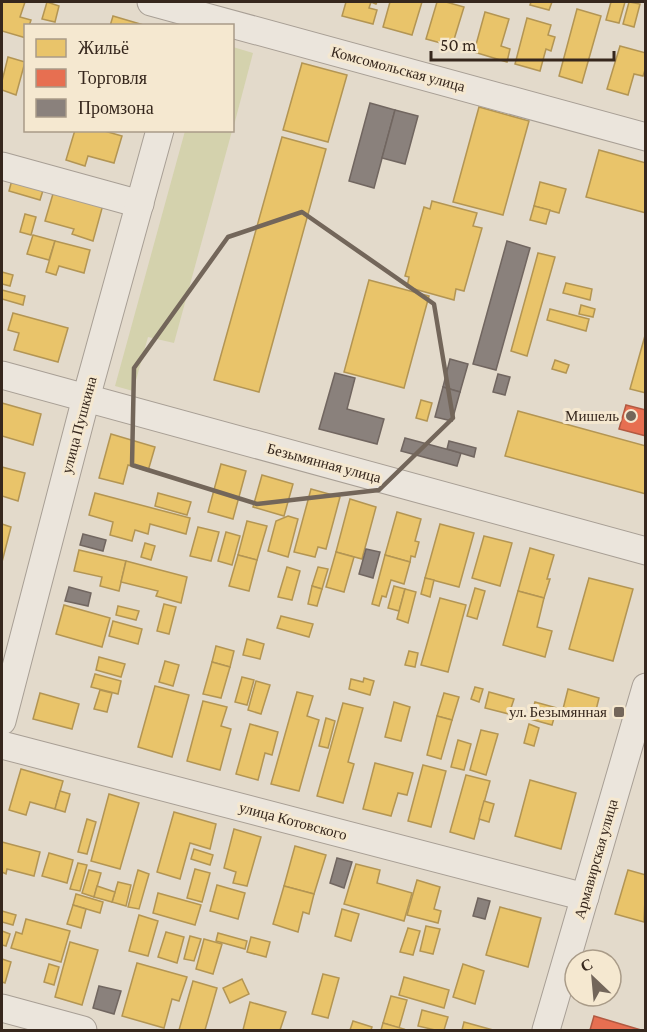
<svg xmlns="http://www.w3.org/2000/svg" width="647" height="1032" font-family="'Crimson Pro',serif">
<style>
.green{fill:#d4d2ad}
.homes{fill:#e9c46a;stroke:#b39553;stroke-width:1.5}
.shops{fill:#e76f51;stroke:#b25941;stroke-width:1.5}
.industry{fill:#8a817c;stroke:#716660;stroke-width:1.5}
.lines{fill:none;stroke-linecap:round;stroke-linejoin:round}
.minor-casing{stroke:#a89f95;stroke-width:29}
.minor{stroke:#ebe5dc;stroke-width:27}
.marked{fill:none;stroke:#73665a;stroke-width:4.5;stroke-linejoin:round}
.poi-dot{fill:#73665a;stroke:#f5e8d0;stroke-width:2}
.labels{text-anchor:middle;stroke-width:6;stroke-linejoin:round;paint-order:stroke}
.street-label{font-size:15px;fill:#36271d;stroke:#f5e8d0}
.poi-label{font-size:15px;fill:#36271d;stroke:#f5e8d0;text-anchor:end}
</style>
<rect width="100%" height="100%" fill="#e3dacb"/>
<!-- green -->
<g class="green">
<polygon points="233,47 253,53 233,129 232,47"/>
<polygon points="185,131 232,131 174,343 148,337 133,391 115,386"/>
</g>
<!-- homes -->
<g class="homes">
<polygon points="2,2 25,2 20,17 31,20 29,26 26,26 26,38 2,31"/>
<polygon points="47,2 59,6 55,22 42,19"/>
<polygon points="346,2 377,2 376,4 371,2 369,8 377,10 373,24 342,16"/>
<polygon points="390,2 422,2 412,35 383,27"/>
<polygon points="437,2 446,2 464,7 452,46 426,39"/>
<polygon points="531,2 552,2 549,10 530,5"/>
<polygon points="611,2 625,2 619,23 606,20"/>
<polygon points="629,2 640,4 634,27 623,24"/>
<polygon points="577,9 601,16 582,83 559,76"/>
<polygon points="485,12 509,19 501,46 510,49 507,62 474,52"/>
<polygon points="113,16 147,26 110,26"/>
<polygon points="527,18 551,25 548,35 555,37 551,51 546,49 540,71 515,64"/>
<polygon points="620,46 646,53 646,67 643,76 634,74 628,95 607,89"/>
<polygon points="8,57 25,62 16,95 2,90 2,81"/>
<polygon points="302,63 347,75 328,142 283,130"/>
<polygon points="479,107 529,121 503,215 453,202"/>
<polygon points="75,130 101,130 122,136 114,163 88,156 85,166 66,160"/>
<polygon points="282,137 326,149 259,392 214,380"/>
<polygon points="599,150 646,163 646,213 586,197"/>
<polygon points="13,176 45,184 40,200 9,191"/>
<polygon points="540,182 566,189 559,213 534,206"/>
<polygon points="55,187 104,201 93,241 72,234 74,229 45,221"/>
<polygon points="432,201 477,213 473,226 482,228 464,291 456,289 454,300 407,287 409,277 405,276 424,207 430,209"/>
<polygon points="534,206 550,210 546,224 530,220"/>
<polygon points="25,214 36,217 31,235 20,232"/>
<polygon points="33,235 55,241 49,260 27,254"/>
<polygon points="55,241 90,250 84,273 59,266 56,275 46,272"/>
<polygon points="538,253 555,257 527,356 511,351"/>
<polygon points="2,272 13,275 10,286 2,284"/>
<polygon points="369,280 429,296 404,388 344,372"/>
<polygon points="566,283 592,289 590,300 563,293"/>
<polygon points="2,290 25,296 23,305 2,299"/>
<polygon points="581,305 595,309 593,317 579,314"/>
<polygon points="550,309 589,319 586,331 547,320"/>
<polygon points="13,313 68,328 58,362 14,350 19,333 8,330"/>
<polygon points="646,332 646,393 630,389"/>
<polygon points="555,360 569,365 566,373 552,369"/>
<polygon points="421,400 432,403 427,421 416,418"/>
<polygon points="2,403 41,414 33,445 2,436"/>
<polygon points="518,411 646,446 646,494 505,456"/>
<polygon points="111,434 155,447 148,471 128,465 123,484 99,478"/>
<polygon points="221,464 246,471 233,519 208,512"/>
<polygon points="2,467 25,473 18,501 2,496"/>
<polygon points="262,475 293,484 284,516 253,507"/>
<polygon points="311,489 340,497 326,549 318,547 315,557 294,552"/>
<polygon points="95,493 190,518 186,534 150,524 148,534 135,530 132,541 110,535 113,522 89,515"/>
<polygon points="158,493 191,502 187,515 155,506"/>
<polygon points="350,499 376,507 362,559 336,552"/>
<polygon points="397,512 421,519 415,541 419,542 415,557 411,556 410,562 385,555"/>
<polygon points="288,516 298,519 288,557 268,551 276,521"/>
<polygon points="247,521 267,526 257,560 238,555"/>
<polygon points="2,524 11,527 2,562"/>
<polygon points="440,524 474,533 459,587 425,578"/>
<polygon points="198,527 219,532 211,561 190,556"/>
<polygon points="226,532 240,536 232,565 218,561"/>
<polygon points="484,536 512,543 500,586 472,578"/>
<polygon points="145,543 155,546 151,560 141,557"/>
<polygon points="530,548 554,555 547,579 550,579 544,598 518,591"/>
<polygon points="79,550 126,561 119,591 100,586 102,577 74,571"/>
<polygon points="336,552 354,557 344,592 326,587"/>
<polygon points="238,555 257,560 249,591 229,586"/>
<polygon points="385,555 410,562 404,584 391,580 386,597 382,596 379,606 372,604"/>
<polygon points="126,561 187,577 181,603 156,596 158,591 121,582"/>
<polygon points="287,567 300,571 292,600 278,597"/>
<polygon points="318,567 328,569 322,589 312,586"/>
<polygon points="425,578 434,580 430,597 421,594"/>
<polygon points="589,578 633,589 613,661 569,649"/>
<polygon points="312,586 322,589 317,606 308,604"/>
<polygon points="394,586 405,589 399,611 388,608"/>
<polygon points="475,588 485,591 477,619 467,616"/>
<polygon points="405,589 416,592 408,623 397,619"/>
<polygon points="518,591 544,598 537,627 552,631 545,657 503,645"/>
<polygon points="440,598 466,605 448,672 421,665"/>
<polygon points="164,604 176,607 169,634 157,631"/>
<polygon points="64,605 110,618 102,647 56,634"/>
<polygon points="118,606 139,611 136,620 116,615"/>
<polygon points="281,616 313,624 309,637 277,628"/>
<polygon points="113,621 142,629 138,644 109,636"/>
<polygon points="247,639 264,644 260,659 243,655"/>
<polygon points="216,646 234,651 230,667 212,662"/>
<polygon points="409,651 418,653 415,667 405,665"/>
<polygon points="99,657 125,664 121,677 96,670"/>
<polygon points="165,661 179,665 173,686 159,682"/>
<polygon points="212,662 230,667 221,698 203,694"/>
<polygon points="95,674 121,681 118,694 91,687"/>
<polygon points="242,677 254,680 247,705 235,702"/>
<polygon points="364,678 374,681 370,695 349,689 351,679 363,682"/>
<polygon points="256,681 270,685 261,714 248,710"/>
<polygon points="155,686 189,695 172,757 138,747"/>
<polygon points="475,687 483,689 479,702 471,699"/>
<polygon points="568,689 599,698 594,718 563,709"/>
<polygon points="100,690 112,693 107,712 94,709"/>
<polygon points="297,692 313,696 307,716 319,720 299,791 271,784"/>
<polygon points="489,692 514,699 509,714 485,708"/>
<polygon points="40,693 79,704 72,729 33,719"/>
<polygon points="444,693 459,697 452,720 437,716"/>
<polygon points="203,701 227,707 221,726 231,729 220,770 187,761"/>
<polygon points="394,702 410,707 401,741 385,737"/>
<polygon points="535,702 557,708 552,725 530,719"/>
<polygon points="343,703 363,708 348,762 354,764 343,803 317,796"/>
<polygon points="437,716 452,720 441,759 427,755"/>
<polygon points="326,718 335,721 328,748 319,746"/>
<polygon points="250,724 278,732 272,755 265,753 258,780 236,774"/>
<polygon points="529,724 539,728 534,746 524,743"/>
<polygon points="481,730 498,734 486,775 470,770"/>
<polygon points="458,740 471,744 464,770 451,767"/>
<polygon points="375,763 413,773 407,795 398,793 391,816 363,809"/>
<polygon points="423,765 446,771 431,827 408,821"/>
<polygon points="21,769 63,781 55,809 30,802 26,815 9,810"/>
<polygon points="466,775 490,781 474,839 450,832"/>
<polygon points="530,780 576,793 561,849 515,836"/>
<polygon points="60,791 70,794 65,812 55,809"/>
<polygon points="109,794 139,803 120,869 91,861"/>
<polygon points="484,801 494,804 489,822 479,819"/>
<polygon points="174,812 216,824 210,849 190,843 180,879 157,872"/>
<polygon points="87,819 96,822 87,854 78,852"/>
<polygon points="234,829 261,837 247,886 233,883 236,872 224,868"/>
<polygon points="2,842 40,852 34,876 7,869 6,874 2,872"/>
<polygon points="295,846 326,855 314,894 284,886"/>
<polygon points="194,849 213,855 210,865 191,859"/>
<polygon points="49,853 73,860 67,883 42,876"/>
<polygon points="78,863 87,865 80,891 70,889"/>
<polygon points="356,864 380,870 377,883 412,893 404,921 344,904"/>
<polygon points="195,869 210,873 202,902 187,898"/>
<polygon points="89,870 101,873 94,897 82,893"/>
<polygon points="138,870 149,874 139,909 128,907"/>
<polygon points="628,870 646,875 644,922 615,914"/>
<polygon points="417,880 440,887 434,909 441,911 438,923 407,915"/>
<polygon points="118,882 131,885 126,906 112,902"/>
<polygon points="217,885 245,893 238,919 210,911"/>
<polygon points="97,886 115,892 112,902 94,897"/>
<polygon points="284,886 314,894 309,914 303,912 298,932 273,924"/>
<polygon points="158,893 201,905 195,925 153,913"/>
<polygon points="76,894 103,902 100,913 73,905"/>
<polygon points="73,905 86,909 81,928 67,924"/>
<polygon points="500,907 541,918 528,967 486,955"/>
<polygon points="342,909 359,914 351,941 335,936"/>
<polygon points="2,911 16,915 13,925 2,922"/>
<polygon points="139,915 158,921 148,956 129,951"/>
<polygon points="26,919 70,931 61,962 11,948 16,932 22,934"/>
<polygon points="426,926 440,929 433,954 420,951"/>
<polygon points="408,928 420,931 413,955 400,952"/>
<polygon points="2,931 10,934 6,946 2,945"/>
<polygon points="166,932 184,937 177,963 158,957"/>
<polygon points="218,933 247,941 245,949 216,941"/>
<polygon points="190,936 201,939 194,961 184,959"/>
<polygon points="251,937 270,942 266,957 247,952"/>
<polygon points="204,939 222,944 213,974 196,969"/>
<polygon points="70,942 98,950 82,1005 55,997"/>
<polygon points="2,959 11,962 5,983 2,982"/>
<polygon points="137,963 187,977 179,1001 172,999 164,1028 122,1016"/>
<polygon points="49,964 59,967 54,985 44,982"/>
<polygon points="463,964 484,971 475,1004 453,997"/>
<polygon points="323,974 339,978 328,1018 312,1014"/>
<polygon points="404,977 449,990 444,1008 399,995"/>
<polygon points="242,979 249,994 230,1003 223,988"/>
<polygon points="193,981 217,988 205,1030 179,1030"/>
<polygon points="391,996 407,1000 399,1028 383,1023"/>
<polygon points="250,1002 286,1012 280,1030 243,1030"/>
<polygon points="422,1010 448,1017 444,1030 435,1030 418,1026"/>
<polygon points="353,1021 372,1027 371,1030 350,1030"/>
<polygon points="464,1022 493,1030 462,1030"/>
<polygon points="383,1023 404,1029 403,1030 381,1030"/>
</g>
<!-- shops -->
<g class="shops">
<polygon points="626,405 646,410 646,436 619,429"/>
<polygon points="594,1016 641,1030 590,1030"/>
</g>
<!-- industry -->
<g class="industry">
<polygon points="370,103 395,110 374,188 349,181"/>
<polygon points="395,110 418,116 405,164 382,158"/>
<polygon points="507,241 530,248 496,370 473,364"/>
<polygon points="450,359 468,364 460,392 443,387"/>
<polygon points="335,373 355,378 347,409 384,419 377,444 319,429"/>
<polygon points="498,374 510,377 505,395 493,392"/>
<polygon points="443,387 460,392 452,421 435,417"/>
<polygon points="405,438 461,453 457,466 401,451"/>
<polygon points="449,441 476,448 474,457 447,449"/>
<polygon points="83,534 106,540 103,551 80,545"/>
<polygon points="366,549 380,552 373,578 359,574"/>
<polygon points="69,587 91,593 88,606 65,601"/>
<polygon points="337,858 352,862 344,888 330,883"/>
<polygon points="478,898 490,901 485,919 473,916"/>
<polygon points="99,986 121,991 114,1014 93,1008"/>
</g>
<g class="lines">
<defs>
<g id="minor">
<polyline points="151,2 646,137"/>
<polyline points="2,166 140,204"/>
<polyline points="2,375 646,551"/>
<polyline points="2,721 86,398 160,130"/>
<polyline points="2,745 585,897"/>
<polyline points="2,1008 83,1030"/>
<polyline points="546,1030 646,687"/>
</g>
</defs>
<!-- minor casing -->
<use href="#minor" class="minor-casing"/>
<!-- minor -->
<use href="#minor" class="minor"/>
</g>
<!-- marked area -->
<path class="marked" d="M302,212l132,92 19,114 -74,72 -122,14 -125,-39 2,-97 94,-131z"/>
<!-- markers -->
<g class="poi-dot">
<circle cx="631" cy="416" r="6"/>
<rect x="613" y="706" width="12" height="12" rx="3"/>
</g>
<g class="labels">
<!-- street labels -->
<g class="street-label">
<text transform="translate(398 69) rotate(15)" y="5">Комсомольская улица</text>
<text transform="translate(79 425) rotate(-75)" y="5">улица Пушкина</text>
<text transform="translate(324 463) rotate(15)" y="5">Безымянная улица</text>
<text transform="translate(293 821) rotate(15)" y="5">улица Котовского</text>
<text transform="translate(596 859) rotate(-74)" y="5">Армавирская улица</text>
</g>
<!-- poi labels -->
<g class="poi-label">
<text x="619" y="421">Мишель</text>
<text x="607" y="717">ул. Безымянная</text>
</g>
</g>
<!-- border -->
<rect width="647" height="1032" fill="none" stroke="#36271d" stroke-width="6"/>
<!-- legend -->
<rect x="24" y="24" width="210" height="108" fill="#f5e8d0" stroke="#a99b88" stroke-width="1.5"/>
<rect x="36" y="39" width="30" height="18" fill="#e9c46a" stroke="#a99b88" stroke-width="1.5"/>
<text x="78" y="54" font-size="18" fill="#36271d">Жильё</text>
<rect x="36" y="69" width="30" height="18" fill="#e76f51" stroke="#a99b88" stroke-width="1.5"/>
<text x="78" y="84" font-size="18" fill="#36271d">Торговля</text>
<rect x="36" y="99" width="30" height="18" fill="#8a817c" stroke="#a99b88" stroke-width="1.5"/>
<text x="78" y="114" font-size="18" fill="#36271d">Промзона</text>
<!-- north arrow -->
<g transform="translate(593 978) rotate(334)"><circle r="28" fill="#f5e8d0" stroke="#a99b88" stroke-width="1.5"/>
<path d="M0-4.5L10 22L0 15L-10 22Z" fill="#73665a"/>
<text y="-9" font-size="16" font-weight="bold" text-anchor="middle" fill="#36271d">С</text>
</g>
<!-- scale -->
<path d="M431 51v9h183v-9" fill="none" stroke="#36271d" stroke-width="3"/>
<text x="440" y="51" font-size="18" fill="#36271d" stroke="#f5e8d0" stroke-width="4.5" paint-order="stroke">50 m</text>
</svg>
